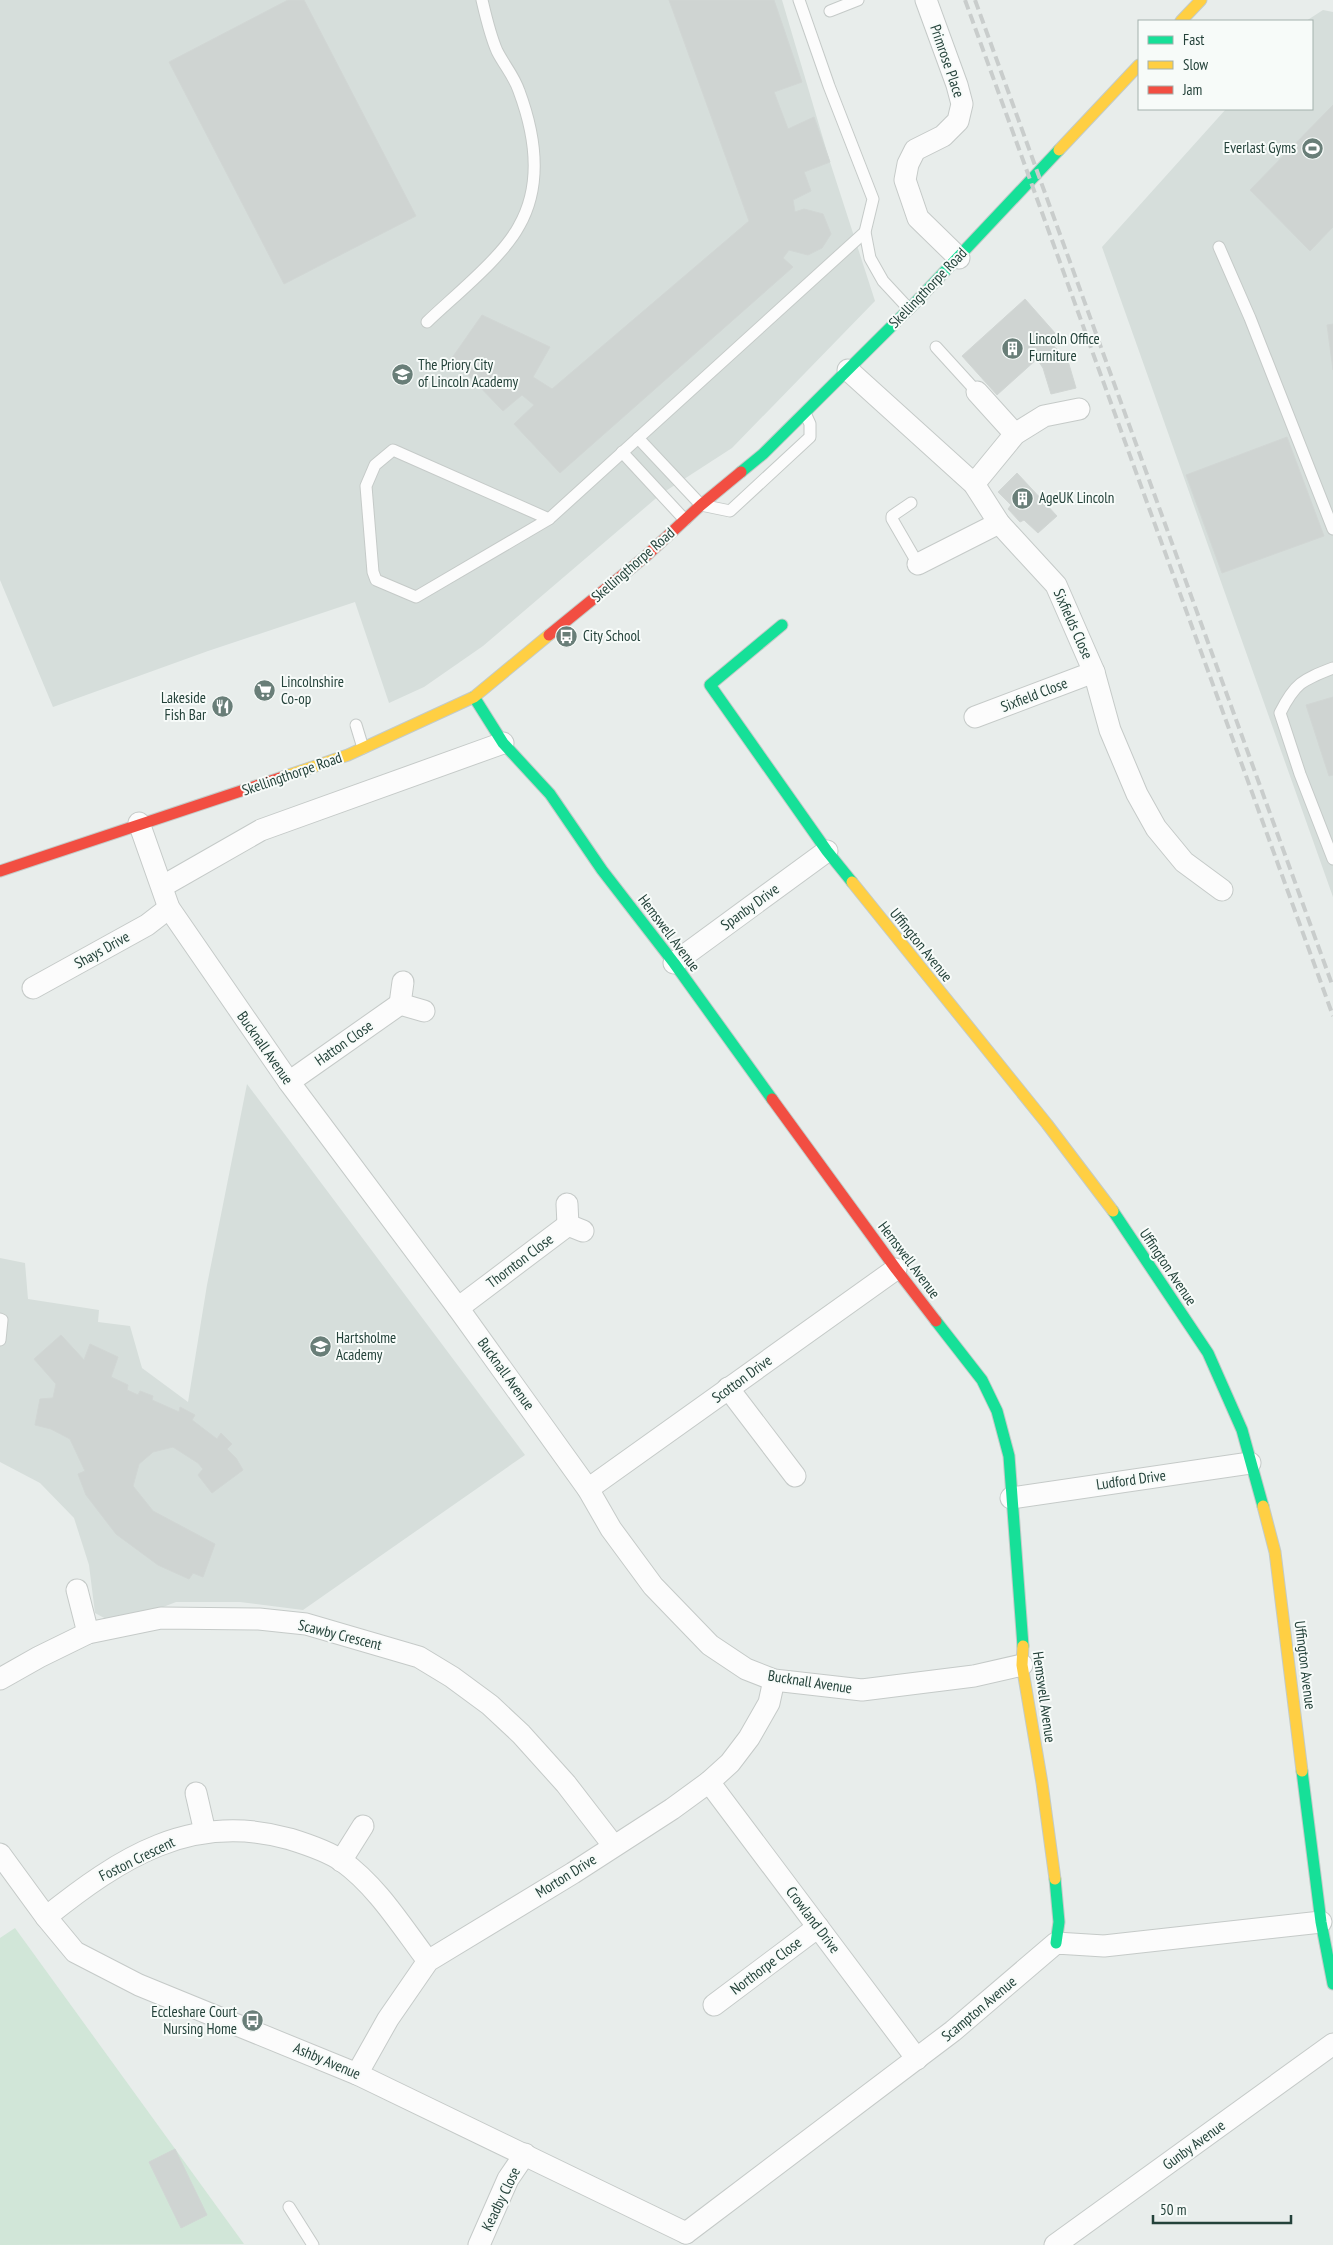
<svg xmlns="http://www.w3.org/2000/svg" width="1333" height="2245" font-family="'PT Sans Narrow',sans-serif">
<style>
.built{fill:#d6dedb}
.green{fill:#d1e6d8}
.building{fill:#cfd4d2;stroke:#d1d6d4}
.lines{fill:none;stroke-linecap:round;stroke-linejoin:round}
.lane-casing{stroke:#c5cac8;stroke-width:13}
.street-casing{stroke:#c5cac8;stroke-width:23}
.fast-casing{stroke:#c3cbc8;stroke-width:13}
.slow-casing{stroke:#c3cbc8;stroke-width:13}
.jam-casing{stroke:#c3cbc8;stroke-width:13}
.lane{stroke:#fcfcfc;stroke-width:11}
.street{stroke:#fcfcfc;stroke-width:21}
.fast{stroke:#16e098;stroke-width:11}
.slow{stroke:#ffcf43;stroke-width:11}
.jam{stroke:#f24e42;stroke-width:11}
.rail{stroke:#c9cdcc;stroke-width:4;stroke-dasharray:10 5;stroke-linecap:butt}
.labels{text-anchor:middle;stroke-width:4;stroke-linejoin:round;paint-order:stroke}
.street-label{font-size:15px;fill:#24423a;stroke:#f7fbf9}
.poi-label{font-size:15px;fill:#24423a;stroke:#f7fbf9;text-anchor:start}
</style>
<rect width="100%" height="100%" fill="#e8edeb"/>
<!-- built -->
<g class="built">
<polygon points="0,0 782,0 830,162 875,301 732,448 661,494 483,646 424,687 389,703 355,602 208,651 53,707 0,580"/>
<polygon points="1323,10 1333,12 1333,897 1102,247 1226,109 1312,109 1312,21 1306,21"/>
<polygon points="247,1084 525,1455 303,1610 240,1602 176,1602 127,1621 106,1619 95,1613 89,1565 74,1518 40,1483 0,1462 0,1258 25,1263 28,1299 99,1310 98,1322 130,1326 142,1368 188,1402 207,1285"/>
</g>
<!-- green -->
<polygon class="green" points="15,1928 244,2244 0,2245 0,1938"/>
<!-- building -->
<g class="building">
<polygon points="288,0 304,0 416,216 284,284 169,62"/>
<polygon points="669,0 774,0 802,82 774,92 788,129 814,117 830,162 804,172 811,191 793,200 795,212 804,209 823,214 831,234 822,248 808,255 789,250 783,258 793,267 560,473 514,424 534,405 522,395 503,411 452,358 482,315 550,347 533,377 552,389 749,221"/>
<polygon points="1333,105 1333,227 1310,251 1250,190"/>
<polygon points="1025,299 1055,333 1048,340 1068,361 1076,388 1051,394 1043,368 1037,359 997,395 962,356"/>
<polygon points="1333,324 1333,370 1327,325"/>
<polygon points="1287,437 1324,536 1222,573 1186,475"/>
<polygon points="1017,473 1057,516 1038,533 1024,520 1020,522 1008,509 1011,505 998,492"/>
<polygon points="1333,697 1333,775 1329,776 1306,705"/>
<polygon points="61,1335 84,1360 90,1344 118,1357 111,1377 128,1385 127,1390 138,1395 140,1391 153,1396 152,1400 179,1412 180,1407 195,1415 192,1420 217,1439 221,1433 232,1444 227,1449 236,1458 243,1470 212,1493 198,1475 203,1469 198,1463 173,1447 153,1452 139,1464 133,1486 153,1511 215,1544 203,1577 193,1573 189,1579 158,1565 116,1534 86,1495 78,1474 85,1471 70,1439 51,1429 35,1425 40,1399 53,1398 56,1384 34,1359"/>
<polygon points="175,2149 207,2215 181,2228 149,2162"/>
</g>
<g class="lines">
<defs>
<g id="lane">
<polyline points="799,0 829,86 873,199 865,232 870,258 883,281 909,309"/>
<polyline points="830,11 858,0"/>
<polyline points="1219,247 1250,318 1333,529"/>
<path d="M427,322c27,-26 75,-64 92,-96 24,-42 16,-92 0,-135 -5,-15 -15,-26 -22,-40 -7,-16 -11,-34 -15,-51"/>
<polyline points="936,347 977,392"/>
<polyline points="638,438 701,505 730,511 810,437 810,424 805,413"/>
<polygon points="393,450 549,519 416,597 376,580 373,572 366,486 375,465"/>
<polyline points="622,452 685,520"/>
<polyline points="911,503 892,516 892,519 918,564"/>
<polyline points="549,519 865,232"/>
<path d="M1333,668c-31,12 -38,15 -53,45l20,61 33,85"/>
<polyline points="356,725 363,748"/>
<polyline points="0,1319 2,1320 0,1340"/>
<polyline points="289,2207 313,2245"/>
</g>
<g id="street">
<polyline points="926,0 957,85 962,104 958,121 943,136 915,150 908,164 905,180 918,218 959,258"/>
<polyline points="848,370 974,484 999,523 1056,585 1094,672 1110,730 1137,794 1156,828 1184,862 1222,890"/>
<polyline points="977,392 1015,434"/>
<polyline points="974,484 1015,434 1044,416 1079,409"/>
<polyline points="918,564 999,523"/>
<polyline points="975,717 1094,672"/>
<polyline points="139,823 169,908 289,1082 458,1308 588,1489 611,1529 653,1586 710,1645 746,1669 774,1680 862,1690 974,1676 1022,1665"/>
<polyline points="163,886 261,830 503,743"/>
<polyline points="674,963 827,851"/>
<polyline points="33,988 147,925 169,908"/>
<polyline points="400,1004 424,1011"/>
<polyline points="400,1004 403,982"/>
<polyline points="289,1082 400,1004"/>
<polyline points="567,1204 568,1225"/>
<polyline points="458,1308 568,1225 583,1231"/>
<polyline points="728,1388 795,1476"/>
<polyline points="588,1489 896,1269"/>
<polyline points="1011,1498 1250,1463"/>
<polyline points="77,1590 88,1633"/>
<polyline points="0,1679 39,1657 88,1633 161,1618 259,1619 306,1624 419,1657 452,1677 490,1705 521,1734 566,1784 613,1845"/>
<polyline points="709,1782 917,2059"/>
<polyline points="196,1793 205,1832"/>
<polyline points="0,1854 46,1917 75,1952 139,1985 357,2074 686,2233"/>
<polyline points="341,1861 363,1826"/>
<path d="M46,1917c74,-59 145,-106 244,-78 16,5 38,12 52,22 36,26 60,66 86,100"/>
<polyline points="714,2005 818,1927"/>
<polyline points="357,2074 388,2019 428,1961 573,1873 672,1809 709,1782 730,1763 749,1738 769,1703 774,1680"/>
<polyline points="686,2233 953,2031 1056,1943 1104,1946 1321,1922"/>
<polyline points="479,2245 508,2179 525,2154"/>
<polyline points="1055,2245 1333,2044"/>
</g>
<g id="fast">
<polyline points="741,472 763,454 915,303 1059,150"/>
<polyline points="782,625 710,685 827,851 852,882"/>
<polyline points="474,697 503,743 550,794 602,870 674,963 772,1099"/>
<polyline points="1113,1211 1208,1353 1242,1430 1263,1506"/>
<polyline points="936,1321 982,1380 997,1411 1009,1456 1023,1646"/>
<polyline points="1302,1771 1321,1922 1333,1984"/>
<polyline points="1055,1879 1059,1922 1056,1943"/>
</g>
<g id="slow">
<polyline points="1181,21 1201,0"/>
<polyline points="1059,150 1139,65"/>
<polyline points="283,777 348,755 474,697 549,635"/>
<polyline points="852,882 1047,1124 1113,1211"/>
<polyline points="1263,1506 1275,1552 1302,1771"/>
<polyline points="1023,1646 1022,1665 1042,1783 1055,1879"/>
</g>
<g id="jam">
<polyline points="549,635 646,556 701,505 741,472"/>
<polyline points="0,871 283,777"/>
<polyline points="772,1099 896,1269 936,1321"/>
</g>
</defs>
<!-- lane casing -->
<use href="#lane" class="lane-casing"/>
<!-- street casing -->
<use href="#street" class="street-casing"/>
<!-- fast casing -->
<use href="#fast" class="fast-casing"/>
<!-- slow casing -->
<use href="#slow" class="slow-casing"/>
<!-- jam casing -->
<use href="#jam" class="jam-casing"/>
<!-- lane -->
<use href="#lane" class="lane"/>
<!-- street -->
<use href="#street" class="street"/>
<!-- fast -->
<use href="#fast" class="fast"/>
<!-- slow -->
<use href="#slow" class="slow"/>
<!-- jam -->
<use href="#jam" class="jam"/>
<!-- rail -->
<g class="rail">
<polyline points="965,0 1333,1016"/>
<polyline points="975,0 1333,987"/>
</g>
</g>
<!-- icons -->
<defs>
<symbol id="stadium-disc" viewBox="-11 -11 22 22"><circle r="9.5" fill="#697e78" stroke="#f7fbf9"/><path d="M0-5a6.5 5 0 1 0 0 10a6.5 5 0 1 0 0-10ZM-3.5-1.8h7v3.6h-7Z" fill="#fff"/></symbol>
<symbol id="building-disc" viewBox="-11 -11 22 22"><circle r="9.5" fill="#697e78" stroke="#f7fbf9"/><path d="M-4-6H4V6H1V3H-1V6H-4ZM-2.5-4.3h1.7v1.8h-1.7ZM.8-4.3h1.7v1.8H.8ZM-2.5-1h1.7V.8h-1.7ZM.8-1h1.7V.8H.8Z" fill="#fff"/></symbol>
<symbol id="school-disc" viewBox="-11 -11 22 22"><circle r="9.5" fill="#697e78" stroke="#f7fbf9"/><path d="M0-5L7-2L0 1L-7-2ZM-4 1L0 2.5L4 1V4Q0 6-4 4Z" fill="#fff"/></symbol>
<symbol id="bus-disc" viewBox="-11 -11 22 22"><circle r="9.5" fill="#697e78" stroke="#f7fbf9"/><path d="M-5-6H5V4H4V6H2V4H-2V6H-4V4H-5ZM-3.5-4V0h7V-4ZM-3.5 1.2v1.5H-2V1.2ZM2 1.2v1.5H3.5V1.2Z" fill="#fff"/></symbol>
<symbol id="supermarket-disc" viewBox="-11 -11 22 22"><circle r="9.5" fill="#697e78" stroke="#f7fbf9"/><path d="M-6-5.5h2.5l.6 2H6L4.5 2H-2.5L-4.4-4H-6ZM-1.5 3.2a1.3 1.3 0 1 0 .1 0ZM3 3.2a1.3 1.3 0 1 0 .1 0Z" fill="#fff"/></symbol>
<symbol id="restaurant-disc" viewBox="-11 -11 22 22"><circle r="9.5" fill="#697e78" stroke="#f7fbf9"/><path d="M-5-6h1v4h1v-4h1v4h1v-4h1v5L-1.5 .5V6h-2V.5L-5-1ZM5-6V6H3V1.5H1.5Q1.5-4 5-6Z" fill="#fff"/></symbol>
</defs>
<g fill-rule="evenodd">
<use href="#stadium-disc" x="1300" y="136" width="25" height="25"/>
<use href="#building-disc" x="1000" y="336" width="25" height="25"/>
<use href="#school-disc" x="390" y="362" width="25" height="25"/>
<use href="#building-disc" x="1010" y="486" width="25" height="25"/>
<use href="#bus-disc" x="554" y="624" width="25" height="25"/>
<use href="#supermarket-disc" x="252" y="678" width="25" height="25"/>
<use href="#restaurant-disc" x="210" y="694" width="25" height="25"/>
<use href="#school-disc" x="308" y="1334" width="25" height="25"/>
<use href="#bus-disc" x="240" y="2008" width="25" height="25"/>
</g>
<g class="labels">
<!-- street labels -->
<g class="street-label">
<text transform="translate(947 61) rotate(71)" y="5">Primrose Place</text>
<text transform="translate(928 288) rotate(-46)" y="5">Skellingthorpe Road</text>
<text transform="translate(633 565) rotate(-41)" y="5">Skellingthorpe Road</text>
<text transform="translate(1073 624) rotate(66)" y="5">Sixfields Close</text>
<text transform="translate(1034 695) rotate(-21)" y="5">Sixfield Close</text>
<text transform="translate(292 774) rotate(-19)" y="5">Skellingthorpe Road</text>
<text transform="translate(750 907) rotate(-36)" y="5">Spanby Drive</text>
<text transform="translate(669 933) rotate(53)" y="5">Hemswell Avenue</text>
<text transform="translate(921 945) rotate(51)" y="5">Uffington Avenue</text>
<text transform="translate(102 950) rotate(-29)" y="5">Shays Drive</text>
<text transform="translate(344 1043) rotate(-35)" y="5">Hatton Close</text>
<text transform="translate(265 1048) rotate(55)" y="5">Bucknall Avenue</text>
<text transform="translate(909 1260) rotate(53)" y="5">Hemswell Avenue</text>
<text transform="translate(520 1261) rotate(-37)" y="5">Thornton Close</text>
<text transform="translate(1168 1267) rotate(56)" y="5">Uffington Avenue</text>
<text transform="translate(506 1374) rotate(54)" y="5">Bucknall Avenue</text>
<text transform="translate(742 1379) rotate(-36)" y="5">Scotton Drive</text>
<text transform="translate(1131 1480) rotate(-8)" y="5">Ludford Drive</text>
<text transform="translate(340 1635) rotate(14)" y="5">Scawby Crescent</text>
<text transform="translate(1305 1665) rotate(83)" y="5">Uffington Avenue</text>
<text transform="translate(810 1682) rotate(9)" y="5">Bucknall Avenue</text>
<text transform="translate(1044 1697) rotate(82)" y="5">Hemswell Avenue</text>
<text transform="translate(137 1859) rotate(-26)" y="5">Foston Crescent</text>
<text transform="translate(566 1876) rotate(-32)" y="5">Morton Drive</text>
<text transform="translate(813 1920) rotate(53)" y="5">Crowland Drive</text>
<text transform="translate(766 1966) rotate(-37)" y="5">Northorpe Close</text>
<text transform="translate(979 2009) rotate(-40)" y="5">Scampton Avenue</text>
<text transform="translate(327 2061) rotate(23)" y="5">Ashby Avenue</text>
<text transform="translate(1194 2145) rotate(-36)" y="5">Gunby Avenue</text>
<text transform="translate(501 2199) rotate(-64)" y="5">Keadby Close</text>
</g>
<!-- poi labels -->
<g class="poi-label">
<text x="1296" y="153" text-anchor="end">Everlast Gyms</text>
<text x="1029" y="344">Lincoln Office<tspan x="1029" dy="17">Furniture</tspan></text>
<text x="418" y="370">The Priory City<tspan x="418" dy="17">of Lincoln Academy</tspan></text>
<text x="1039" y="503">AgeUK Lincoln</text>
<text x="583" y="641">City School</text>
<text x="281" y="687">Lincolnshire<tspan x="281" dy="17">Co-op</tspan></text>
<text x="206" y="703" text-anchor="end">Lakeside<tspan x="206" dy="17">Fish Bar</tspan></text>
<text x="336" y="1343">Hartsholme<tspan x="336" dy="17">Academy</tspan></text>
<text x="237" y="2017" text-anchor="end">Eccleshare Court<tspan x="237" dy="17">Nursing Home</tspan></text>
</g>
</g>
<!-- legend -->
<rect x="1138" y="20" width="175" height="90" fill="#f7fbf9" stroke="#a3b1ad"/>
<rect x="1148" y="36" width="25" height="8" fill="#16e098" stroke="#a3b1ad"/>
<text x="1183" y="45" font-size="15" fill="#24423a">Fast</text>
<rect x="1148" y="61" width="25" height="8" fill="#ffcf43" stroke="#a3b1ad"/>
<text x="1183" y="70" font-size="15" fill="#24423a">Slow</text>
<rect x="1148" y="86" width="25" height="8" fill="#f24e42" stroke="#a3b1ad"/>
<text x="1183" y="95" font-size="15" fill="#24423a">Jam</text>
<!-- scale -->
<path d="M1153 2215v8h138v-8" fill="none" stroke="#24423a" stroke-width="2.5"/>
<text x="1160" y="2215" font-size="15" fill="#24423a" stroke="#f7fbf9" stroke-width="4" paint-order="stroke">50 m</text>
</svg>
